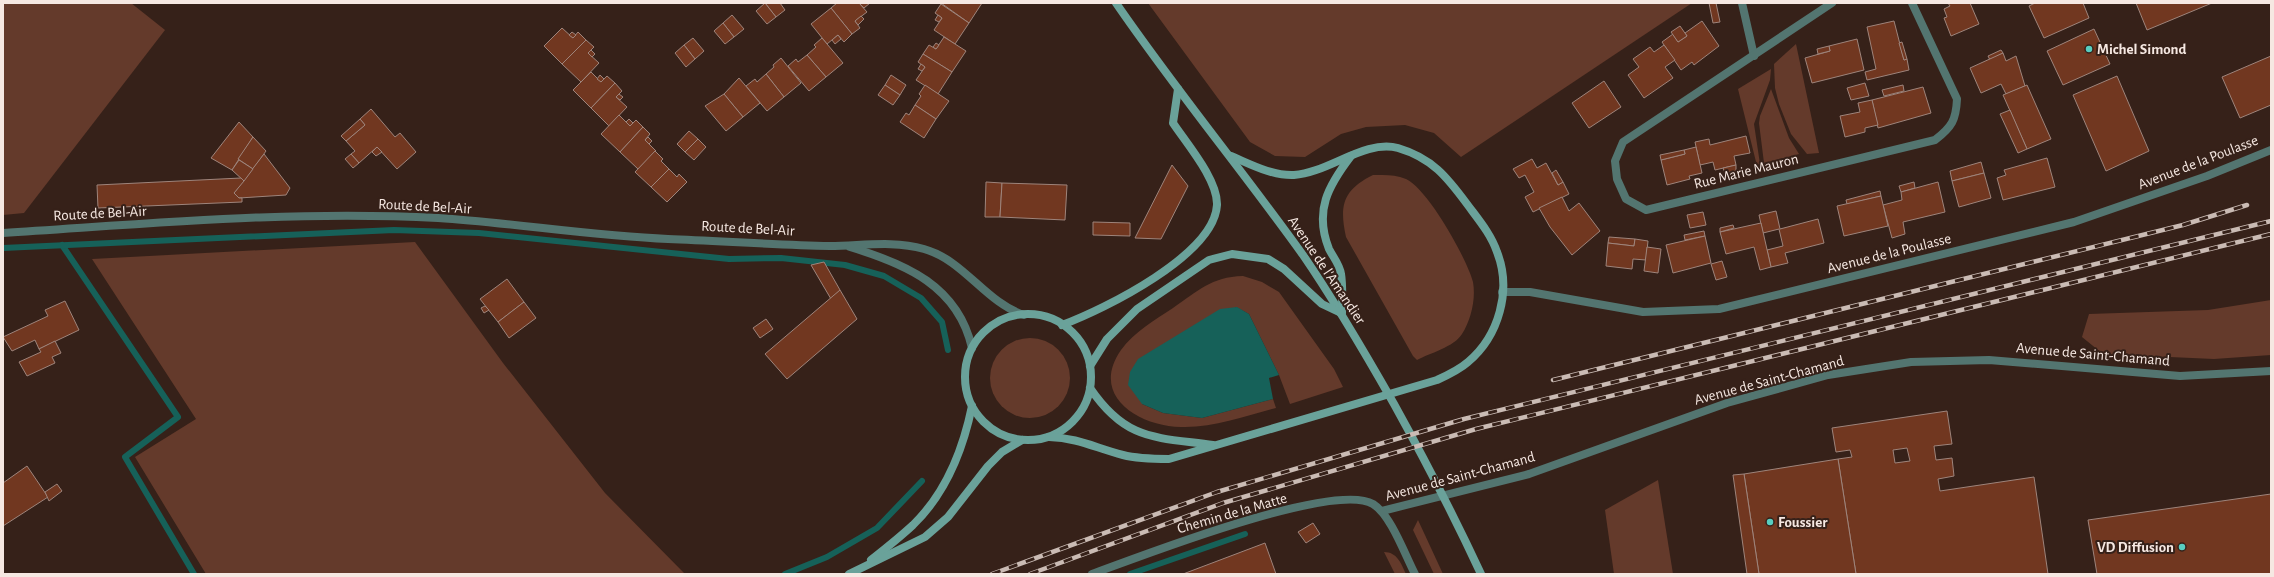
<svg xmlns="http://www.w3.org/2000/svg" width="2274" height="577" font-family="'Alegreya Sans',sans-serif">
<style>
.green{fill:#643a2b}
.water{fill:#166159}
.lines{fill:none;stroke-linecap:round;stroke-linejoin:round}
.stream{stroke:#166159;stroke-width:6}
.building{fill:#713720;stroke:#9e847b;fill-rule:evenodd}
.minor{stroke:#537570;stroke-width:8}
.tertiary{stroke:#537570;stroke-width:8}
.secondary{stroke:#6aa29a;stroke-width:8}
.rail-casing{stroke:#cabbb4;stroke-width:4.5}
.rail{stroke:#362119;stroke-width:3;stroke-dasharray:9;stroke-linecap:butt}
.poi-dot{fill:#58cec0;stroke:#362119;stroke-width:1.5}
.labels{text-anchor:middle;stroke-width:4;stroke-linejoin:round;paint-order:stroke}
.poi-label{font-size:15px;font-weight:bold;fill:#f6e8e2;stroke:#362119;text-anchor:start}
.street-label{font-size:15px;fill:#f6e8e2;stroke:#362119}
</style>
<rect width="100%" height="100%" fill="#362119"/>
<!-- green -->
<g class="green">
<polygon points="3,3 131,3 165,30 24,213 3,215"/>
<polygon points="1148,3 1692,3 1461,157 1434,133 1405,125 1366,127 1341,134 1305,157 1275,156 1250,142"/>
<polygon points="1796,44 1819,153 1807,154 1791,134 1779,104 1775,88 1774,64"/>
<polygon points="1771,69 1770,80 1754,124 1760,164 1758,170 1738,89"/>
<polygon points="1771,89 1789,138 1799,154 1764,163 1759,123 1760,116"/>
<path d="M1373,175c11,0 22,-1 33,4 22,10 61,80 67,103 3,17 -2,38 -11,52 -8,13 -32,19 -45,26l-4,-4 -67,-119c-7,-32 -3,-47 27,-62z"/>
<polygon points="415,242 503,363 605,493 685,574 206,574 135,457 196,419 92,259"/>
<path d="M1243,276l19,6 17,10 55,77 9,18 -53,17 -11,-29 -30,-61 -13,-7 -94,97 21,9 39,5 71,-19 3,9c-31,8 -62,20 -95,19 -42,-1 -92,-31 -60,-77 13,-18 34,-30 52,-42 25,-17 38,-31 70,-32z"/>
<polygon points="2271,300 2271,355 2214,359 2103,354 2082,337 2089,314 2208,310"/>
<circle cx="1030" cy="378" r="40"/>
<polygon points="1658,480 1673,574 1614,574 1605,510"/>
<polygon points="1418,520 1443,574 1434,574 1413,530"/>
<path d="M1384,552c13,0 17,11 22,22h-11z"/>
</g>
<!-- water -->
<polygon class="water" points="1237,307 1249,314 1279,375 1269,378 1273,399 1202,418 1163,413 1142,404 1128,385 1130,372 1138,359 1220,309"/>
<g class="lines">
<!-- stream -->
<g class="stream">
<polyline points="62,245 178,417 125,457 194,574"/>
<polyline points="3,248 394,230 479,233 729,259 781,258 845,265 884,276 921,298 942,322 948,350"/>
<polyline points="785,574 827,557 877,528 922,481"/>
<polyline points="1130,574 1245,534"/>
</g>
</g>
<!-- building -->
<g class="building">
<polygon points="765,3 780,3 785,10 776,17"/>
<polygon points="765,3 776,17 767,24 756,11"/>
<polygon points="837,3 859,3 867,12 855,21 860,28 852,34 831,8"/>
<polygon points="859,3 870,3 864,8"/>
<polygon points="941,3 982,3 969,23"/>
<polygon points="1709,3 1716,3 1720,22 1713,23"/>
<polygon points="1948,3 1970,3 1979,24 1951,36 1944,18 1947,17 1944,9 1950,6"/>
<polygon points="2035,3 2083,3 2089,18 2044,38 2029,6"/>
<polygon points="2136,3 2212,3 2147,30"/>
<polygon points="941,4 969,23 955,44 934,30 942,18 935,13"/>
<polygon points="831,8 852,34 844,42 838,35 827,44 811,24"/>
<polygon points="732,15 744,29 734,37 723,23"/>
<polygon points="938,15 942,18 939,22 935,20"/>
<polygon points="861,16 864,19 858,25 855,21"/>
<polygon points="1702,21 1719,46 1694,65 1692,62 1681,70 1662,42 1673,34 1678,42 1687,36 1685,33"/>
<polygon points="1894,21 1904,60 1907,59 1909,70 1867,80 1865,72 1876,69 1867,27"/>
<polygon points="723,23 734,37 725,44 714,31"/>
<polygon points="1680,26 1687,36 1678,42 1671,32"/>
<polygon points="562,28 573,38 578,32 586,40 562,64 544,46"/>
<polygon points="2094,29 2110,64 2063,85 2047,51"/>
<polygon points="572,32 576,35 573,38 569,35"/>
<polygon points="838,35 841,39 835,44 832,40"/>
<polygon points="944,37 966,51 952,72 923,54 929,45 936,49"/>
<polygon points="693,38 704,51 695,59 684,45"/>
<polygon points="822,38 843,63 826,77 807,55 816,47 814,45"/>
<polygon points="1857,39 1864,70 1812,83 1805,58 1830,51 1829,46"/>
<polygon points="586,40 594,47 588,53 599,63 581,82 562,64"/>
<polygon points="1902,42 1907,59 1904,60 1899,43"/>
<polygon points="936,43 939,45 936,49 933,47"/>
<polygon points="684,45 695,59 686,67 675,53"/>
<polygon points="1664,45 1675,60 1665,67 1673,78 1644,98 1628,75 1639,67 1633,59 1650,47 1654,52"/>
<polygon points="1829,46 1830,51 1818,54 1817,49"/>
<polygon points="591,50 595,54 592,57 588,53"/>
<polygon points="2001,50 2003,53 1990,60 1988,56"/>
<polygon points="2003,53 2006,61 2016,56 2025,86 2006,94 2001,84 1981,93 1970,68"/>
<polygon points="923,54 952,72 938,94 916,80 925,67 918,62"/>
<polygon points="807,55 826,77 809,91 788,66 796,59 798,62"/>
<polygon points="2271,56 2271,105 2240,118 2222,77"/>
<polygon points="781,58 801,83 784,97 766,74 774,67 773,65"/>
<polygon points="921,64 925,67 922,71 918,69"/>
<polygon points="591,72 601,82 607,76 615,83 591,108 573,90"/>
<polygon points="766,74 784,97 767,111 746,86 755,79 757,82"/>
<polygon points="600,75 604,79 601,82 597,79"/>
<polygon points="891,75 906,85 900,95 885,85"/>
<polygon points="2117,76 2149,151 2106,171 2073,95"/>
<polygon points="739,78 760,103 743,117 724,94"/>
<polygon points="1604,81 1621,107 1589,128 1572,103"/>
<polygon points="615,83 622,91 616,97 627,107 609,126 591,108"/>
<polygon points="1865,83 1869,96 1851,100 1847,88"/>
<polygon points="885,85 900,95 893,105 878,95"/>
<polygon points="925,85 949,101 936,119 915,105 921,96 919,94"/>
<polygon points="1903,85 1904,91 1884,96 1882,90"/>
<polygon points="2027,85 2051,139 2027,149 2003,95"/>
<polygon points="1923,87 1931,113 1878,128 1872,100"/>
<polygon points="619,94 623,97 620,100 616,97"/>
<polygon points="724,94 743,117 726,131 705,106"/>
<polygon points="1872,100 1878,125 1865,128 1865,132 1845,137 1840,116 1860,112 1858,103"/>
<polygon points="915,105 936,119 924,138 900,122 906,113 909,115"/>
<polygon points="371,109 395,137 400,133 416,152 397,169 377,147 359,163 351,154 355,151 346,141 365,125 360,119"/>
<polygon points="2010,110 2027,149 2018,153 2000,114"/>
<polygon points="619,115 630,126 636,120 643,127 620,152 601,134"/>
<polygon points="360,119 365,125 346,141 341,136"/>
<polygon points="629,119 633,123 630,126 626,122"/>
<polygon points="239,122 253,137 232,170 211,158"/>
<polygon points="643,127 650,134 645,140 656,151 638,169 620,152"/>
<polygon points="689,131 698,139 685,152 677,144"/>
<polygon points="1746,136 1750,153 1734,156 1736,165 1715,170 1713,162 1700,165 1695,142 1709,139 1710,145"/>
<polygon points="253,137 266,151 253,169 238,159"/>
<polygon points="648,137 652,141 649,144 645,140"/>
<polygon points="698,139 706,147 694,160 685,152"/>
<polygon points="377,147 382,152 376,156 372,152"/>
<polygon points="1696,147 1702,173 1689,176 1690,179 1667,185 1661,160 1685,154 1684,150"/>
<polygon points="1684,150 1685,154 1661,160 1660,155"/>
<polygon points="655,151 663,159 661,161 669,169 651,187 635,172"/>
<polygon points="264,154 290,188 286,195 239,198 234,193"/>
<polygon points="351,154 359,163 353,168 345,159"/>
<polygon points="2047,158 2055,187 2003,200 1997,178 2006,175 2004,170"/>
<polygon points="1532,159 1537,168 1546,163 1558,185 1563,182 1569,194 1533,212 1525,197 1534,192 1525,175 1519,178 1513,169"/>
<polygon points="239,160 253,169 244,181 232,170"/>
<polygon points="1981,162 1984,173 1952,181 1950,171"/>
<polygon points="1172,165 1188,186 1161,239 1135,238"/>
<polygon points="1736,165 1736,171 1725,173 1723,168"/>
<polygon points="669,169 677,177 679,174 687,182 667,202 651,187"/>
<polygon points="1556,170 1563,182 1558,185 1552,173"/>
<polygon points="1984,173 1991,198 1959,207 1952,181"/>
<polygon points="241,178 244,181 234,193 239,198 242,198 242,202 98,208 97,185"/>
<polygon points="986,182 1002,183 1000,217 985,217"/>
<polygon points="1914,182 1915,188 1901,192 1899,186"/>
<polygon points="1938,182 1945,212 1903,222 1905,234 1892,238 1883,205 1902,200 1901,192"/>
<polygon points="1002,183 1067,185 1065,220 1000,217"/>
<polygon points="1880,191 1881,196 1847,204 1846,200"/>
<polygon points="1881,196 1888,226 1844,236 1837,206"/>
<polygon points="1562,197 1569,211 1579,203 1600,231 1572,255 1550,227 1539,208"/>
<polygon points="1776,211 1780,229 1818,219 1824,243 1785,253 1788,263 1771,267 1767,250 1783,246 1779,229 1763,233 1759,215"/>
<polygon points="1703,212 1706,225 1690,228 1687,215"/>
<polygon points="1093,222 1130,223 1130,236 1093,235"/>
<polygon points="1761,223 1771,267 1760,270 1754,247 1726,254 1720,232"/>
<polygon points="1733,225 1734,228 1720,232 1720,228"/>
<polygon points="1704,231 1705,236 1685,240 1684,235"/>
<polygon points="1705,236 1711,263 1673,273 1666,245"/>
<polygon points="1609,237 1635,239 1634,246 1608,243"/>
<polygon points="1635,239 1648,241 1646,260 1633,259 1632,269 1606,266 1608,243 1634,246"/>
<polygon points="1647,247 1661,249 1658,273 1644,271"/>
<polygon points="1722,261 1727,277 1716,280 1711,264"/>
<polygon points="824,262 840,290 831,299 811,265"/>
<polygon points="507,279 524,302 498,322 480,299"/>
<polygon points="840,290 857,319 787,379 765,354"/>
<polygon points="65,301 79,330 39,349 35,340 12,351 3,337 48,316 45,310"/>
<polygon points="524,302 536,318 509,338 498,322"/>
<polygon points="485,306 489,310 484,313 481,308"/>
<polygon points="766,319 773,329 760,338 753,328"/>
<polygon points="55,341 61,353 52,357 55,363 27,376 19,362 41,352 39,349"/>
<path d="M1947,411l5,33 -18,2 2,14 16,-2 2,18 -16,3 2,12 94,-14 14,97h-192l-18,-115 14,-2 -2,-7 -14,2 -4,-24zM1907,448l3,13 -15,2 -2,-13z"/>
<polygon points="1838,459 1856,574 1759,574 1744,474"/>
<polygon points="27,466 48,497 3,526 3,483"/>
<polygon points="1744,474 1759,574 1747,574 1733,475"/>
<polygon points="57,484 62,491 49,501 45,492"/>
<polygon points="2271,494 2271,574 2097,574 2088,520"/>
<polygon points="1313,523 1320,534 1306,543 1298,532"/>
<polygon points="1265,543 1276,574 1183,574"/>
</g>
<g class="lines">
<!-- minor -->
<g class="minor">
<polyline points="1742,3 1754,56"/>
<path d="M1832,3l-209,139 -8,19 2,18 9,20 20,11 289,-70c17,-13 21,-20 22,-41l-45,-96"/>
<path d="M3,233c144,-9 290,-23 435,-15 77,5 153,18 230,21 54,2 108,6 162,7 31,0 63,-6 94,3 40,11 61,53 100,66"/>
<path d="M850,247c56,17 108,39 122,101"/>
<polyline points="1382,511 1529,474 1727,403 1828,375 1911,362 1989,360 2180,376 2271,371"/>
<path d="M1092,574c47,-17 241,-93 281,-70 18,11 32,51 42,70"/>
</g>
<!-- tertiary -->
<polyline class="tertiary" points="1502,292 1530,292 1643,312 1719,309 2074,222 2207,176 2271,150"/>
<!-- secondary -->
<g class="secondary">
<path d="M1116,3c59,86 126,167 187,252 33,48 62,98 91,149 31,56 60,112 87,170"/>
<path d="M1342,313c0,-13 1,-27 -1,-39 -1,-9 -8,-17 -12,-25 -15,-38 -1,-63 22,-93"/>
<circle cx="1028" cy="377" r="63"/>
<path d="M1062,325c43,-16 152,-70 155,-120 1,-25 -30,-61 -44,-82l5,-34"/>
<polyline points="1090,366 1107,339 1137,309 1209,260 1232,254 1268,259 1284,269 1322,304 1341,313"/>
<path d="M1090,388c36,53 65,49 123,57"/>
<path d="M1049,437c30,1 46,11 74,18 15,4 31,4 46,4l268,-79c11,-5 22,-10 31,-18 31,-26 44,-72 29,-110 -6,-18 -19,-33 -30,-48 -20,-27 -35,-46 -69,-56 -33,-9 -70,25 -104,27 -22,1 -44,-11 -63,-19"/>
<path d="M871,560c14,-11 29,-23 42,-35 33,-32 50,-75 59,-119"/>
<polyline points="849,574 925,537 948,517 988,466 1002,452 1022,440"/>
</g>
<defs>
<g id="rail">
<polyline points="1553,380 2183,225 2247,205"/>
<polyline points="992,574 1217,492 1464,419 2271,221"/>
<polyline points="1030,574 1223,503 1476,429 2271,234"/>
</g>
</defs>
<!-- rail casing -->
<use href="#rail" class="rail-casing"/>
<!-- rail -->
<use href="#rail" class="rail"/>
</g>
<!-- markers -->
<g class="poi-dot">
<circle cx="2089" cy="49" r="4"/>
<circle cx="1770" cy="522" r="4"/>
<circle cx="2182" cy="547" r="4"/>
</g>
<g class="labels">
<!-- poi labels -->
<g class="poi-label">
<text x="2097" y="54">Michel Simond</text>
<text x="1778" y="527">Foussier</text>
<text x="2174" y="552" text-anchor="end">VD Diffusion</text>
</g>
<!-- street labels -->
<g class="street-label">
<text transform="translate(2198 162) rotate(-21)" y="5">Avenue de la Poulasse</text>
<text transform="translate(1746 171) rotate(-14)" y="5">Rue Marie Mauron</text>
<text transform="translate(425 206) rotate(3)" y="5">Route de Bel-Air</text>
<text transform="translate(100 213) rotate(-3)" y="5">Route de Bel-Air</text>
<text transform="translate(748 228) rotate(3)" y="5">Route de Bel-Air</text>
<text transform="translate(1889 253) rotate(-14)" y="5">Avenue de la Poulasse</text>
<text transform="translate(1327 270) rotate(56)" y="5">Avenue de l'Amandier</text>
<text transform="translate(2093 354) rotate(5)" y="5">Avenue de Saint-Chamand</text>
<text transform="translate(1769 380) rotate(-15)" y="5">Avenue de Saint-Chamand</text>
<text transform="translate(1460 476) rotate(-15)" y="5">Avenue de Saint-Chamand</text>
<text transform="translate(1232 513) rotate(-16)" y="5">Chemin de la Matte</text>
</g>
</g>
<!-- border -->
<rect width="2274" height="577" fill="none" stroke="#f6e8e2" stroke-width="8"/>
</svg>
